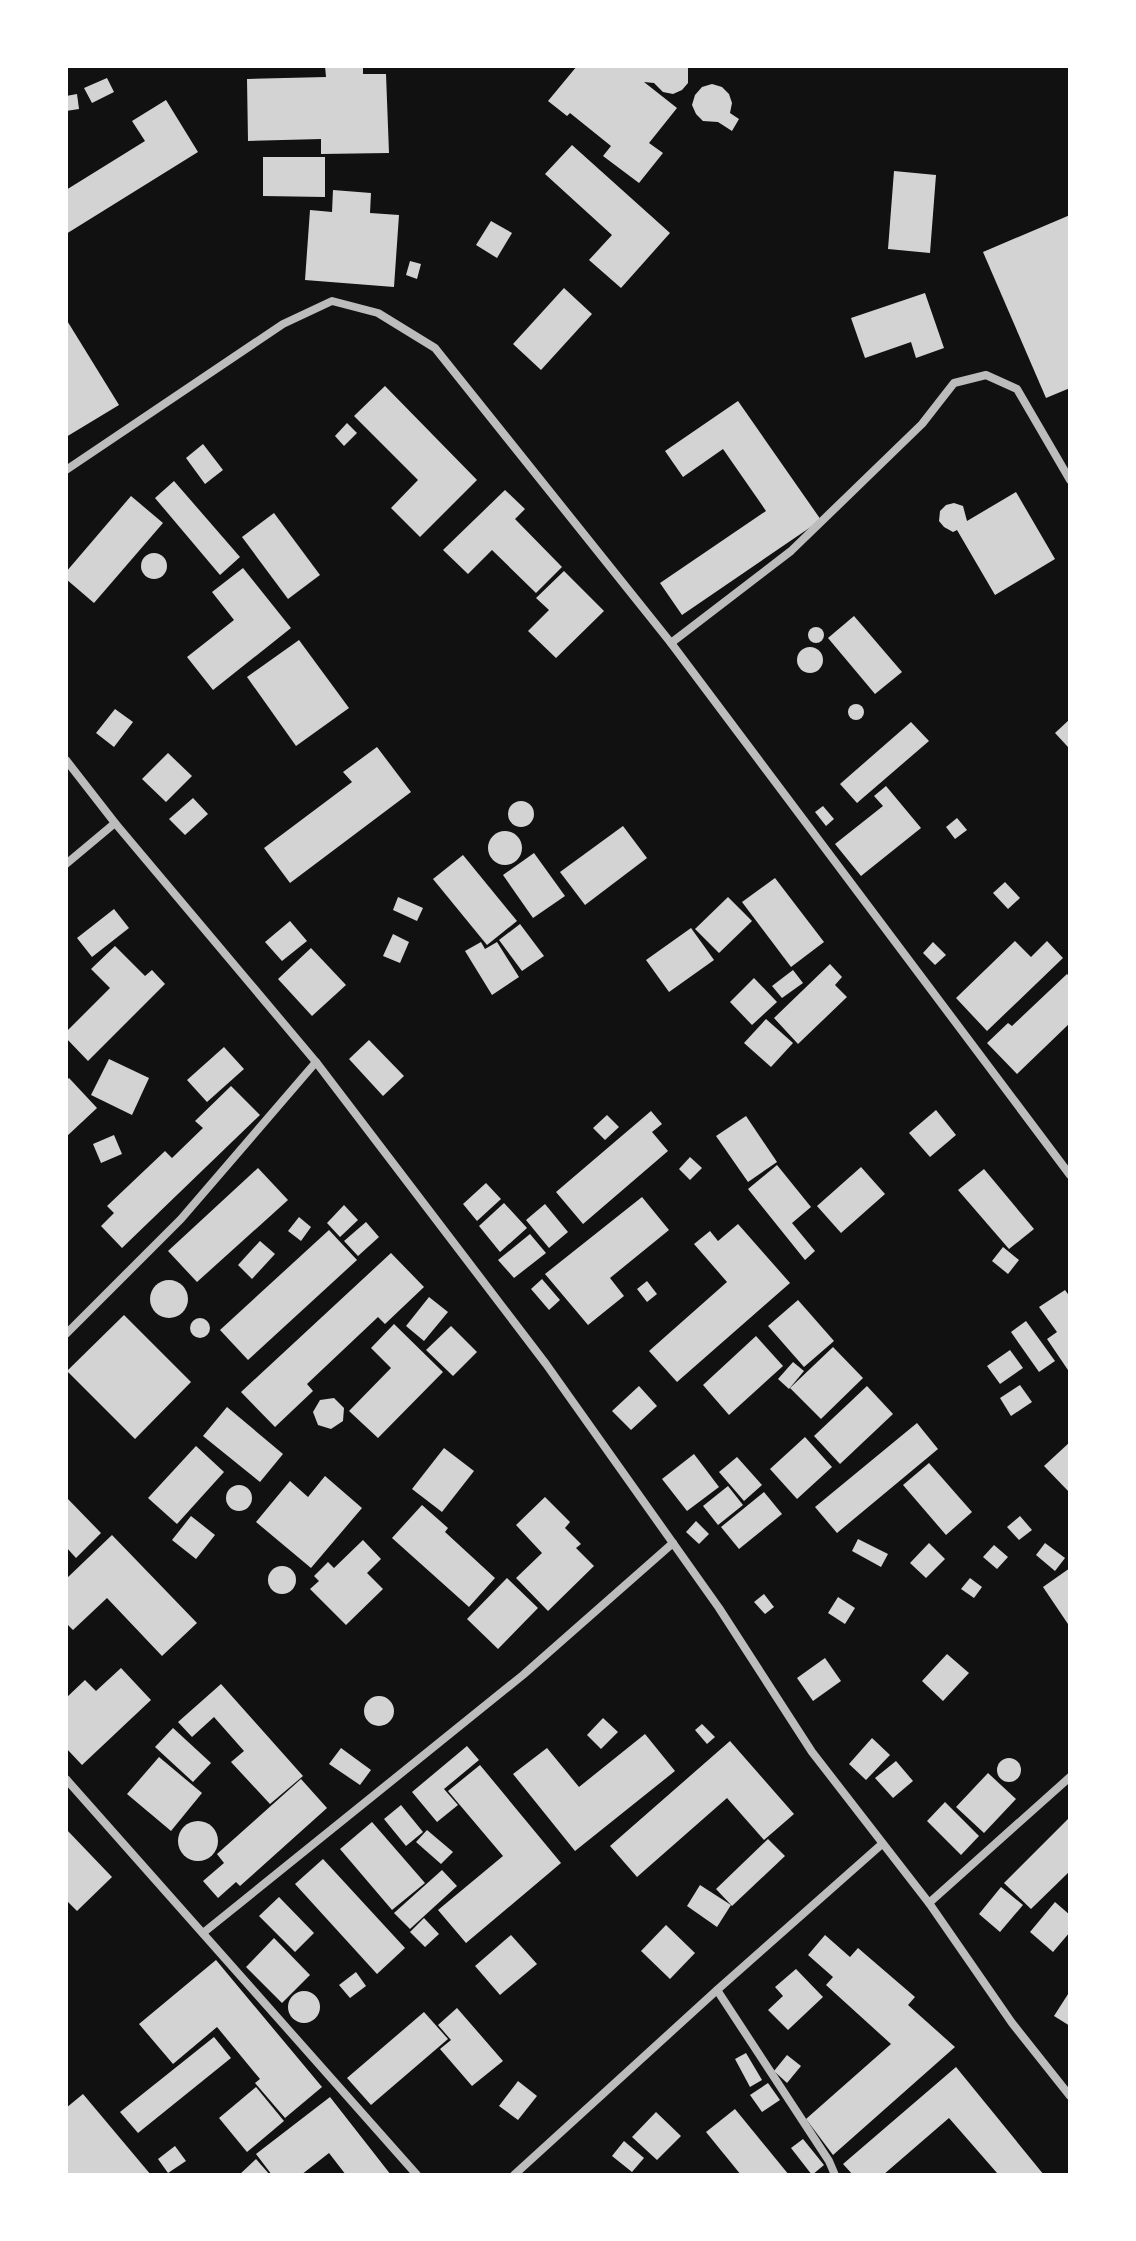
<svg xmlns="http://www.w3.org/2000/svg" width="1136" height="2241" font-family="Quicksand,sans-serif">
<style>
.building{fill:#d3d3d3}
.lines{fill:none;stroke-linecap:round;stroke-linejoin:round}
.minor{stroke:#bcbcbc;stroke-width:8}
</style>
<rect width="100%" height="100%" fill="#111"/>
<!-- building -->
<g class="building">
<polygon points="325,66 363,66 363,74 386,74 389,153 321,154 321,139 248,141 247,79 326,77"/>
<polygon points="577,66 688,66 688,83 682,90 673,94 663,92 654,83 644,82 677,108 649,143 663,153 639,183 603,156 611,146 570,113 567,116 548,101"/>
<polygon points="107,78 114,92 92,103 84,88"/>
<polygon points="712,84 722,87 729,94 732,103 730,113 739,119 732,131 718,122 703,121 696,114 692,105 695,95 702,87"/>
<polygon points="77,94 79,109 66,111 66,96"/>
<polygon points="166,100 198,152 66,234 66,190 145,141 132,121"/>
<polygon points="572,145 670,233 621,288 589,260 612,235 545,174"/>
<polygon points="263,157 325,157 325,197 263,196"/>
<polygon points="894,171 936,175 930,253 888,249"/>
<polygon points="333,190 371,193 370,213 399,215 394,287 305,280 310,210 332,212"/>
<polygon points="1070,215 1070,388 1046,398 983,252"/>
<polygon points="491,221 512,233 497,258 476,245"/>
<polygon points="410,261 421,264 417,279 406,275"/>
<polygon points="564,288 592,314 541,370 513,344"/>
<polygon points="925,293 944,348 916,358 911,342 865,358 851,318"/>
<polygon points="66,319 119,405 66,437"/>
<polygon points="385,386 477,480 420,537 391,508 418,480 354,416"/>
<polygon points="738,401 821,520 682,615 660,583 766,511 723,449 683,477 665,451"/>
<polygon points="347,423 357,433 344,446 335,436"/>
<polygon points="203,444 223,470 205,484 186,458"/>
<polygon points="174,481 240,557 220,575 155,498"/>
<polygon points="505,490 525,509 515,519 562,567 536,593 492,550 468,574 443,550"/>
<polygon points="1016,492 1055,559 995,595 957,530 953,532 944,527 939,521 940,511 946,505 954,503 963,506 967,521"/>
<polygon points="131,496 163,523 94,603 66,579 66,572"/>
<polygon points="274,513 320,575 288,599 242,537"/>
<circle cx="154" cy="566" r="13"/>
<polygon points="243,568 291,628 213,690 187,657 234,620 212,592"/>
<polygon points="564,571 604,611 556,658 528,631 549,610 536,598"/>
<polygon points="854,616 902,672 875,694 828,638"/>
<circle cx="816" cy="635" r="8"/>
<polygon points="299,640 349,708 296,746 247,677"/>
<circle cx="810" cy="660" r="13"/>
<circle cx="856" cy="712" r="8"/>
<polygon points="115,709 133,722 114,747 96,733"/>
<polygon points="1070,719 1070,745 1068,747 1055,733"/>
<polygon points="911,722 929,741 857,803 840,784"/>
<polygon points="377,747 411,792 290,883 264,848 352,782 343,772"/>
<polygon points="168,753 192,776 166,802 142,779"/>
<polygon points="886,786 921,828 861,876 835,844 883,806 874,796"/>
<polygon points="193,798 208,814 185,835 169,819"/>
<circle cx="521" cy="814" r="13"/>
<polygon points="823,806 834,819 826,826 815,812"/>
<polygon points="957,818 967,830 955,839 946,827"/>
<polygon points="623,826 647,858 585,905 560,872"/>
<circle cx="505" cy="848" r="17"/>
<polygon points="534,853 565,896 533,918 503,875"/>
<polygon points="463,855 517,921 487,945 433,879"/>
<polygon points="775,878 824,942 791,967 742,902"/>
<polygon points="1005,882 1020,898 1008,909 993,893"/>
<polygon points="398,897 423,908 417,921 393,910"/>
<polygon points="728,897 752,921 719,953 695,929"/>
<polygon points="114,909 129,928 92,957 77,938"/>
<polygon points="290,921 307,941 282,961 265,942"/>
<polygon points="520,924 544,956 522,971 499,940"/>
<polygon points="691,928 714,960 669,992 646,960"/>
<polygon points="393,934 409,942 400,963 383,956"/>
<polygon points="1015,941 1031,957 1047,941 1063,958 987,1031 956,998"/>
<polygon points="481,942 485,949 497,942 519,977 492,995 465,951"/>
<polygon points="933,942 946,955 935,965 923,953"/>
<polygon points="115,946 145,976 152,970 165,984 88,1061 66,1038 66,1032 110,988 91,969"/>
<polygon points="311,948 346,985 312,1016 278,979"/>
<polygon points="830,964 842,977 835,985 847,997 798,1044 774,1018"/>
<polygon points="793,970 803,983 782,998 772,986"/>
<polygon points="1067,974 1070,977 1070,1023 1017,1074 987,1043 1008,1023 1012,1026"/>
<polygon points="754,978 777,1002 752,1025 730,1002"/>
<polygon points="766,1019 793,1043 771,1067 744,1043"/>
<polygon points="369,1040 404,1076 383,1096 349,1059"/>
<polygon points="224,1047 244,1069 207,1102 187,1080"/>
<polygon points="109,1059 149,1078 132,1115 91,1095"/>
<polygon points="69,1078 97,1108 66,1137 66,1081"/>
<polygon points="231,1086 260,1115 122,1248 101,1226 114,1213 107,1206 165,1151 172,1158 203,1128 195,1121"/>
<polygon points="936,1110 956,1135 930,1157 909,1133"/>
<polygon points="651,1111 662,1124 652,1132 668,1151 583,1224 556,1192"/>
<polygon points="607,1115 619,1127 605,1140 593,1128"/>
<polygon points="746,1116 777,1162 748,1182 716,1136"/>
<polygon points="114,1135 122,1154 101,1163 93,1144"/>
<polygon points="690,1157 702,1168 690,1180 679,1169"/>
<polygon points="777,1165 811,1207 792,1223 815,1251 805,1260 748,1189"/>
<polygon points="861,1167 885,1194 841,1233 817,1206"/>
<polygon points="258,1168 288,1200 197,1282 168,1251"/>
<polygon points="984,1169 1034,1229 1009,1249 958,1190"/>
<polygon points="486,1183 501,1199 477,1221 463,1204"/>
<polygon points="642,1197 669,1230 610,1278 624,1296 588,1325 545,1274"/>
<polygon points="504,1203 527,1228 500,1252 479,1226"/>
<polygon points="545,1204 568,1232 549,1248 526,1220"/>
<polygon points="344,1205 358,1220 340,1237 327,1223"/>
<polygon points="299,1217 311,1227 301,1241 288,1231"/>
<polygon points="366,1222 379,1237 358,1256 344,1241"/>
<polygon points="738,1224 790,1283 677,1382 649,1351 727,1282 694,1244 710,1231 718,1241"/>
<polygon points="329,1230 357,1260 248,1360 220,1330"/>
<polygon points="530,1234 546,1253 514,1278 498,1260"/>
<polygon points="260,1241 275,1254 252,1279 238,1265"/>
<polygon points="1003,1247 1019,1260 1008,1274 992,1261"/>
<polygon points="391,1253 424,1287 385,1324 378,1317 307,1384 313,1391 275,1427 241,1392"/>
<polygon points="542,1279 560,1300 549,1310 531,1289"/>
<circle cx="169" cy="1299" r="19"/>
<polygon points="647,1281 657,1294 647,1302 637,1289"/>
<polygon points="1065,1290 1070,1297 1070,1373 1047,1339 1057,1332 1039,1307"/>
<polygon points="429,1297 448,1312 424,1341 406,1326"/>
<polygon points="798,1300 834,1341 804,1367 768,1326"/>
<polygon points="124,1315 191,1382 135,1439 67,1371"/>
<circle cx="200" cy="1328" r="10"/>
<polygon points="1026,1321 1055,1361 1039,1372 1011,1332"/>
<polygon points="394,1324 443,1372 378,1438 349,1411 391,1368 371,1348"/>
<polygon points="451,1326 477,1352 453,1376 426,1350"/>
<polygon points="756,1336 783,1366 729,1415 703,1385"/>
<polygon points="833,1347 863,1378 821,1419 790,1388"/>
<polygon points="1010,1350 1023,1368 1000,1384 987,1366"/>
<polygon points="793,1362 804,1371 789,1389 778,1379"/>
<polygon points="1020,1385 1032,1402 1011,1416 1000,1398"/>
<polygon points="639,1386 657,1406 631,1430 612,1411"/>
<polygon points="867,1386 893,1414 840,1464 814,1436"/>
<polygon points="334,1398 344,1408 343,1421 331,1429 318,1425 313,1412 320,1400"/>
<polygon points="227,1407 283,1454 260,1482 203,1436"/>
<polygon points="917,1423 938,1449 837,1533 815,1507"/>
<polygon points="805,1437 832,1467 797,1499 770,1469"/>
<polygon points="1070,1442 1070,1493 1044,1466"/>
<polygon points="196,1446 224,1472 177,1524 148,1498"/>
<polygon points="444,1448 474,1471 442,1512 412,1489"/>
<polygon points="694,1454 719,1487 687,1511 662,1479"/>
<polygon points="737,1457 762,1485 744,1501 719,1472"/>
<polygon points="929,1463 972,1512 946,1535 903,1485"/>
<polygon points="325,1476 362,1508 311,1568 256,1522 290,1481 308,1497"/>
<circle cx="239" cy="1498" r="13"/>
<polygon points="728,1486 743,1505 718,1525 703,1506"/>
<polygon points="764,1492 782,1514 739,1549 721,1527"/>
<polygon points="66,1497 101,1533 76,1558 66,1547"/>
<polygon points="545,1497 570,1522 565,1528 581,1544 576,1548 594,1566 548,1611 516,1578 542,1553 516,1525"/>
<polygon points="422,1505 448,1528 445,1532 495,1578 469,1607 392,1538"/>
<polygon points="191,1516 215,1535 196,1559 172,1540"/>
<polygon points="1020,1516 1032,1530 1019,1540 1007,1527"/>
<polygon points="696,1521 709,1534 699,1544 686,1532"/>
<polygon points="112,1535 197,1623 162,1656 107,1598 73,1630 66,1623 66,1579"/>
<polygon points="858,1539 888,1554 881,1567 852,1551"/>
<polygon points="363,1540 381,1559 367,1573 383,1589 346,1625 310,1589 319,1581 314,1576 328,1562 334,1568"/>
<polygon points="929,1543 945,1559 926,1578 910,1563"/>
<polygon points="1045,1543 1065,1558 1055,1571 1036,1555"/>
<polygon points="994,1545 1008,1557 997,1569 983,1557"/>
<circle cx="282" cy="1580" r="14"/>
<polygon points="1070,1568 1070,1627 1043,1587"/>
<polygon points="507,1578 538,1608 498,1649 467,1619"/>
<polygon points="970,1578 982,1587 974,1598 961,1589"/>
<polygon points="764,1594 774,1607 765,1614 754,1602"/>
<polygon points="838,1597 855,1608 845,1624 828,1613"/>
<polygon points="947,1654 969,1673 943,1701 922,1681"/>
<polygon points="825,1658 841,1681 813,1701 797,1678"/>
<polygon points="121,1668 151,1700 82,1765 66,1748 66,1698 85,1680 96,1691"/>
<polygon points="221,1684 303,1776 270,1804 231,1762 244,1751 214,1717 192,1737 178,1722"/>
<circle cx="379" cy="1711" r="15"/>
<polygon points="603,1718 618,1732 601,1749 587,1735"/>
<polygon points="702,1724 715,1737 707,1744 695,1730"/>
<polygon points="173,1728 211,1763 193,1782 155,1747"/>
<polygon points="645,1734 675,1771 575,1851 513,1774 547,1748 579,1787"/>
<polygon points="872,1738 890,1755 866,1780 849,1764"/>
<polygon points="730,1741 794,1814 764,1840 727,1798 637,1877 610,1846"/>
<polygon points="467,1746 479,1760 444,1789 458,1805 437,1822 412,1792"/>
<polygon points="341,1748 371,1770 360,1785 329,1764"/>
<polygon points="159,1757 202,1793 171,1831 127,1794"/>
<circle cx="1009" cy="1770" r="12"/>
<polygon points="896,1761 913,1781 893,1798 875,1778"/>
<polygon points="480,1765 561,1863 466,1943 438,1910 503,1856 448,1791"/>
<polygon points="988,1773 1016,1799 984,1833 956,1807"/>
<polygon points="301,1779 327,1808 240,1886 236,1882 218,1898 203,1881 224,1863 217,1854"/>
<polygon points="945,1802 979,1836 961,1855 927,1821"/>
<polygon points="401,1805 423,1832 406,1846 384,1819"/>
<polygon points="1070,1817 1070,1871 1031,1909 1004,1883"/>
<circle cx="198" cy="1841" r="20"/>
<polygon points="372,1822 425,1883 392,1910 340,1849"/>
<polygon points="66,1829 112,1877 77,1911 66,1900"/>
<polygon points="427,1830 453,1852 441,1864 416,1842"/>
<polygon points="768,1839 785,1856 732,1906 716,1889"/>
<polygon points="323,1859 405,1948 377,1974 295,1884"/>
<polygon points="442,1870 457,1886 410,1929 394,1913"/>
<polygon points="700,1885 731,1905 717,1927 687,1906"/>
<polygon points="1001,1887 1023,1905 1000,1932 979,1914"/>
<polygon points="279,1897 314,1933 295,1952 259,1916"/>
<polygon points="1055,1902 1070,1915 1070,1932 1053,1952 1030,1932"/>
<polygon points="424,1918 439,1934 425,1947 410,1932"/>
<polygon points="666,1925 695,1953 670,1979 641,1951"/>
<polygon points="511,1935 537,1964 500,1995 475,1966"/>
<polygon points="825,1935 850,1957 858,1948 915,1997 908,2005 955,2047 833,2155 806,2119 891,2044 826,1985 833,1977 808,1955"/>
<polygon points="274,1938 310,1975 282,2003 246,1967"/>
<polygon points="216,1960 322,2087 285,2118 255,2083 260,2079 217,2027 173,2064 139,2024"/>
<polygon points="796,1969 823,1997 788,2030 768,2010 783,1996 775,1987"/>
<polygon points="356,1972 366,1986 350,1998 339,1985"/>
<polygon points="1070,1991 1070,2026 1054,2016"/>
<circle cx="304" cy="2007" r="16"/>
<polygon points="457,2008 503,2061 472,2086 440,2049 451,2040 438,2025"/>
<polygon points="424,2012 448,2039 371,2105 347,2078"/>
<polygon points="214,2037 231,2058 138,2133 120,2112"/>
<polygon points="746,2053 762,2080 750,2087 735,2059"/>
<polygon points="787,2055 801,2066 787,2083 774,2071"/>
<polygon points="956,2067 1044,2175 994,2175 997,2173 949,2118 883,2175 853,2175 843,2164"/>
<polygon points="518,2081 537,2096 518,2120 499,2106"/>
<polygon points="768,2083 780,2100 762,2112 750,2095"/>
<polygon points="256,2087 284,2121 247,2152 219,2118"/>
<polygon points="83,2094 151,2175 66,2175 66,2108"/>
<polygon points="330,2097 391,2175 346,2175 329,2153 301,2175 272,2175 256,2154"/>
<polygon points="735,2109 789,2175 741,2175 706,2132"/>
<polygon points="656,2112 681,2136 657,2160 632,2137"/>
<polygon points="803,2139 824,2165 812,2175 791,2148"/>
<polygon points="624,2141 644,2158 632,2172 612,2156"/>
<polygon points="175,2146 186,2161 168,2173 158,2159"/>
<polygon points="256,2159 270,2175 239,2175"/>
</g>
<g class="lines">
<!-- minor -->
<g class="minor">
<polyline points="66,470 283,324 332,301 378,313 435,348 671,643 1070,1175"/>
<polyline points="671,643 791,551 922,424 954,383 986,375 1017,389 1070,480"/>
<polyline points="66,760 115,823 316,1062 546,1364 719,1608 812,1752 929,1903 1012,2023 1070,2096"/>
<polyline points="66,864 115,823"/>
<polyline points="66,1334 181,1219 316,1062"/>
<polyline points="66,1779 417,2175"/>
<polyline points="929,1903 1070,1777"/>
<polyline points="203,1933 523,1675 673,1543"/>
<polyline points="717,1990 829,2161 835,2175"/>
<polyline points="514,2175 717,1990 882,1844"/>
</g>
</g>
<!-- border -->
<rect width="1136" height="2241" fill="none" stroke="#ffffff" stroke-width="136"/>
</svg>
